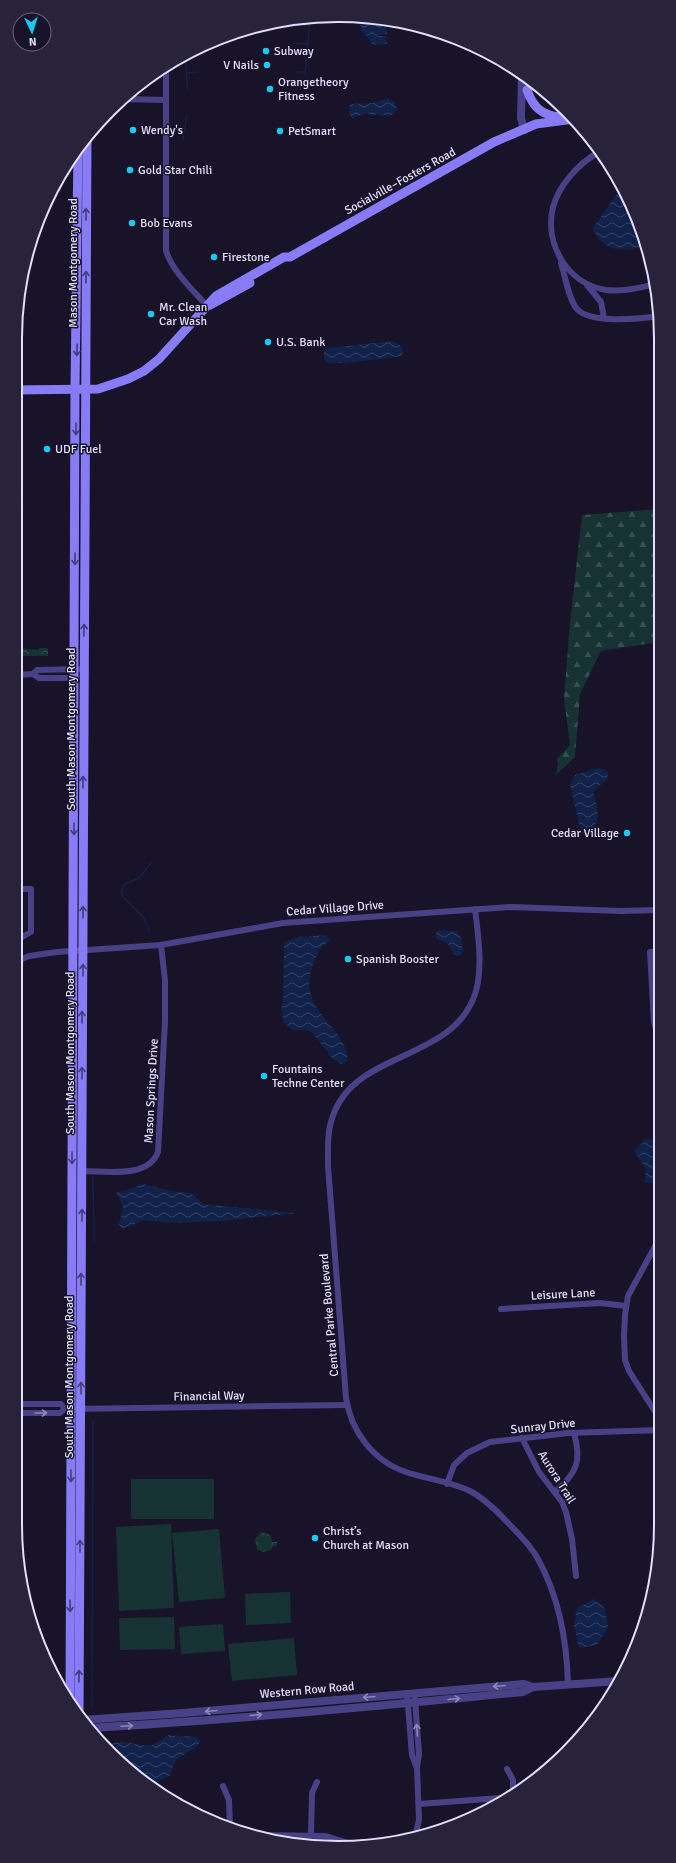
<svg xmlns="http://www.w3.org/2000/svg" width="676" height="1863" font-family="Signika,sans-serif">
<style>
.forest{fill:url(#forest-firs)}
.park{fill:url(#park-crowns)}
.pitch{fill:#163233}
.water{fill:url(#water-waves)}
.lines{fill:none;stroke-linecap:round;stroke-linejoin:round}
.stream{stroke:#11224a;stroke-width:1.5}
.minor{stroke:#494185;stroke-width:6}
.tertiary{stroke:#494185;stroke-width:8}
.secondary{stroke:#877bf6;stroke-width:9}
.oneway{stroke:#443d7b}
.oneway2{stroke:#8e87bb}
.poi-dot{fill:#17caef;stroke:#181329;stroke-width:1.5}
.labels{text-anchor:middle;stroke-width:3;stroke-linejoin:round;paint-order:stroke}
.poi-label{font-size:12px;fill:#e3ddfd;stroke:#181329;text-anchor:start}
.street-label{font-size:12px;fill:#e3ddfd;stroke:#181329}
.rim{fill:none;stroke:#e3ddfd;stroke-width:2}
</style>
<defs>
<pattern id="forest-firs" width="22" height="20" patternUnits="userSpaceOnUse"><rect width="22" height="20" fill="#163233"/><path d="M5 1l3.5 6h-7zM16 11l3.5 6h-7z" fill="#384f51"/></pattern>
<pattern id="park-crowns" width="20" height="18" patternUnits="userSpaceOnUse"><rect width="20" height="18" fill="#163233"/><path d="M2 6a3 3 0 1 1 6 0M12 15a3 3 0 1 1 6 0" fill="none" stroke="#384f51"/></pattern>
<pattern id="water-waves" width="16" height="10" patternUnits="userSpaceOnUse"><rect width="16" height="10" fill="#11224a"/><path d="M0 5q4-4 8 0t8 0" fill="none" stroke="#344265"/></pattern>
</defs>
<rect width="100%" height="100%" fill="#181329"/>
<!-- forest -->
<polygon class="forest" points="659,509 659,641 652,643 601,651 580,694 575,757 556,775 558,765 557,759 570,745 564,699 570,622 582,515"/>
<!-- park -->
<g class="park">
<polygon points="15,624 18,624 17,641 18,641 19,648 39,650 39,648 48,648 48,656 15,656"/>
<polygon points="261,1532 271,1535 272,1542 277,1542 277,1546 272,1547 271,1550 263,1552 257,1550 255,1539"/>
</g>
<!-- pitch -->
<g class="pitch">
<rect x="131" y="1479" width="83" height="40"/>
<polygon points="171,1524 174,1608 119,1611 116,1527"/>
<polygon points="219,1529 225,1598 179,1602 172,1533"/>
<polygon points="290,1592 291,1623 246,1625 245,1594"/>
<polygon points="174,1617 175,1649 120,1650 119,1618"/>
<polygon points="223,1624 225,1651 181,1654 179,1627"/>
<polygon points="294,1638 297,1675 232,1681 228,1644"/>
</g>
<!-- water -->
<g class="water">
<polygon points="360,16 375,18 375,24 377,23 377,19 387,20 387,34 377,35 378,36 387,36 387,44 373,45 367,36 361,31"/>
<polygon points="388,98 395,102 397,110 391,116 364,114 352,118 349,113 350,104 373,103"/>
<path d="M624,189l4,6 15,51c-20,7 -42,5 -50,-18l25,-36z"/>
<polygon points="393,341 401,346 403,351 402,356 347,363 328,363 324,358 324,351 328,348"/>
<path d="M599,768l8,3 1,6c-4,7 -10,8 -15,15 5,18 9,27 -5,42l-7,-2 -11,-47 5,-10z"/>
<polygon points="438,930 455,931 461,937 463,952 459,956 454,954 448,944 437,939 435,935"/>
<path d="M326,935l4,6c-11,6 -11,10 -16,21 -20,51 31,59 34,99l-7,3 -9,-6 -21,-27 -18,-1 -9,-7 -3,-14 2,-8 1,-59 15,-5z"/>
<polygon points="646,1139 655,1140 660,1142 660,1183 645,1183 646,1169 634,1151"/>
<polygon points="143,1184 171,1191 191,1193 203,1204 296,1213 221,1221 170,1223 145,1220 122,1229 119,1224 123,1207 116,1192 125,1191"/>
<polygon points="594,1599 605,1608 608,1627 597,1645 579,1648 574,1626 577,1608"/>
<path d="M168,1735l29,2 4,4c-10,15 -27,11 -30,34l-19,9 -45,-36c10,-13 30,0 45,-3 5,-2 11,-7 16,-10z"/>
</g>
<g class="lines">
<!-- stream -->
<g class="stream">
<polyline points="298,25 309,26"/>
<polyline points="296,43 308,44"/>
<polyline points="186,54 187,89"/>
<polyline points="296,72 304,72"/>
<polyline points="187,73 199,72"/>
<polyline points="305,75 310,17"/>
<polyline points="183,140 187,114"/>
<path d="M149,931c-2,-5 -3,-11 -7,-15 -7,-10 -17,-12 -21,-24l4,-8 14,-6 12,-15"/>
<polyline points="93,1177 94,1241"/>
<polyline points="92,1707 93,1421"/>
</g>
<!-- minor -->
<g class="minor">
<path d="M166,66v185c7,21 26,38 41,55"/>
<polyline points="121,99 166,100"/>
<path d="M599,152c-20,11 -40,33 -46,55 -9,38 15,77 53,83 17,2 32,-2 49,-6"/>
<path d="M561,263c4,13 8,37 16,46 14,15 62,10 81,7"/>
<polyline points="587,285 601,302 604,318"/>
<polyline points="33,674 37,670 83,669"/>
<polyline points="15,675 33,674 39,678 76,678"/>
<polyline points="15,889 31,889 31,932 15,941"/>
<path d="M475,909c3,26 8,56 1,82 -22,75 -129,56 -146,135 -3,14 -2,27 -2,40l18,232c5,33 27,63 60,74 20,7 44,9 64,19 15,8 28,21 39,33 10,10 22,22 29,35 21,38 29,83 30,126"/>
<polyline points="660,951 650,952 654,1022 660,1044"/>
<polyline points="15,962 29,956 57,952 161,945 283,923 511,907 621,911 660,910"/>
<path d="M82,1171c24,0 66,8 76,-19l7,-131v-41l-4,-35"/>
<polyline points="660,1237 628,1296 625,1315 624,1336 625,1360 629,1371 661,1421"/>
<polyline points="501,1309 600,1303 626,1306"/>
<polyline points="15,1404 61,1404 65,1409"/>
<polyline points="15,1413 60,1413 65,1409 71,1409 347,1405"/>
<polyline points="522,1438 539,1472 562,1502 566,1512 572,1539 576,1576"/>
<polyline points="447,1484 454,1465 467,1453 490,1442 568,1433 661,1430"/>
<path d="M555,1492c22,-19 27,-31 19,-59"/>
<polyline points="407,1693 412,1755 416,1766"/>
<polyline points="507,1769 513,1780 513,1796"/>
<polyline points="223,1786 229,1800 230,1829"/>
<polyline points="419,1804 512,1797"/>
<polyline points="252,1835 326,1836 348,1843"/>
<polyline points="311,1835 312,1793 317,1782"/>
<polyline points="415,1837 419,1820 417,1767 419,1754 415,1699"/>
</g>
<!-- tertiary -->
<g class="tertiary">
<polyline points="522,73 521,118 524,130"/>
<polyline points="526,95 528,79"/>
<polyline points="82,1720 183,1713 524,1684 533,1687"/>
<path d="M88,1728c145,-8 290,-22 435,-36l10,-5 86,-6"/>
</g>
<!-- secondary -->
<g class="secondary">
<path d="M527,90c6,17 14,25 33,27"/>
<polyline points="210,305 250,283"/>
<polyline points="15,390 98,389 128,379 144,371 159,359 216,296 284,257 290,257 494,142 536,124 574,119"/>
<polyline points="70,1703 75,390 78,147"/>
<polyline points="79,1715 87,136"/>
</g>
</g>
<!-- one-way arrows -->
<defs><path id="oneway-shaft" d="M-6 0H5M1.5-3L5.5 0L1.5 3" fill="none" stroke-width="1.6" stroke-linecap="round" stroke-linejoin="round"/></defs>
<g class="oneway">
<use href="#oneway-shaft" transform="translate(86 214) rotate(-90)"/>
<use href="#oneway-shaft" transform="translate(86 277) rotate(-90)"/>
<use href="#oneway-shaft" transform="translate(77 350) rotate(91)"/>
<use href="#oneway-shaft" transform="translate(76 429) rotate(90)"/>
<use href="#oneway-shaft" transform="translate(75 559) rotate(90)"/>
<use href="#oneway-shaft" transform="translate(84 630) rotate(-89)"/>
<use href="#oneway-shaft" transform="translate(83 782) rotate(-90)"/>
<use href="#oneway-shaft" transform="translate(74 829) rotate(90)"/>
<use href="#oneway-shaft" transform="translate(83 912) rotate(-90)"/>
<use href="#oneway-shaft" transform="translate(83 970) rotate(-90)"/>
<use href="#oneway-shaft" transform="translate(82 1017) rotate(-90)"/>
<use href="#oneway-shaft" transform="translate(82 1073) rotate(-90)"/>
<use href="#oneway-shaft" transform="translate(72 1158) rotate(90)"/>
<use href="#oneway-shaft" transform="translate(82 1215) rotate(-90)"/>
<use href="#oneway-shaft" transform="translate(81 1279) rotate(-90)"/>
<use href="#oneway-shaft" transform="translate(81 1388) rotate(-90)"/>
<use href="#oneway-shaft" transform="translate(71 1476) rotate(90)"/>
<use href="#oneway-shaft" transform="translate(80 1546) rotate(-90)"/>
<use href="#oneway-shaft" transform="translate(70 1606) rotate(90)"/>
<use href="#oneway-shaft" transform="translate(79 1676) rotate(-90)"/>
</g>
<g class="oneway2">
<use href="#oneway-shaft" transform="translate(41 1413)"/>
<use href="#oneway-shaft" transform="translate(499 1686) rotate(175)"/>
<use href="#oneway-shaft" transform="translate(369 1697) rotate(175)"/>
<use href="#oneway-shaft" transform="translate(454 1699) rotate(-5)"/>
<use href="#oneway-shaft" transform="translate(211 1711) rotate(175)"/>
<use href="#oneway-shaft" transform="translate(256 1715) rotate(-5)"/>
<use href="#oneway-shaft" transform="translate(127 1726) rotate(-3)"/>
<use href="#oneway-shaft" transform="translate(417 1730) rotate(-94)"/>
</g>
<!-- markers -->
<g class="poi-dot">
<circle cx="266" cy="51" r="4"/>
<circle cx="267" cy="65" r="4"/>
<circle cx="270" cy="89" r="4"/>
<circle cx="133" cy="130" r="4"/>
<circle cx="280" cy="131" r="4"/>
<circle cx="130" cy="170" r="4"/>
<circle cx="132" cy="223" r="4"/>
<circle cx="214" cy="257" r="4"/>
<circle cx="151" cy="314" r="4"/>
<circle cx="268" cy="342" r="4"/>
<circle cx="47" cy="449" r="4"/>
<circle cx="627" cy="833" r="4"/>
<circle cx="348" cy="959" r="4"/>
<circle cx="264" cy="1076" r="4"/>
<circle cx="315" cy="1538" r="4"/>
</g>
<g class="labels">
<!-- poi labels -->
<g class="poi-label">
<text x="274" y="55">Subway</text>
<text x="259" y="69" text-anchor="end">V Nails</text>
<text x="278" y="86">Orangetheory<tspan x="278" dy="14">Fitness</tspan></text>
<text x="141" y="134">Wendy's</text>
<text x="288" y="135">PetSmart</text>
<text x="138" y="174">Gold Star Chili</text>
<text x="140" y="227">Bob Evans</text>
<text x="222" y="261">Firestone</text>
<text x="159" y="311">Mr. Clean<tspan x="159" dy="14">Car Wash</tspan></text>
<text x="276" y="346">U.S. Bank</text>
<text x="55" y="453">UDF Fuel</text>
<text x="619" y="837" text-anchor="end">Cedar Village</text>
<text x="356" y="963">Spanish Booster</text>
<text x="272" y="1073">Fountains<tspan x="272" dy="14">Techne Center</tspan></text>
<text x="323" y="1535">Christ’s<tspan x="323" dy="14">Church at Mason</tspan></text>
</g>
<!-- street labels -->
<g class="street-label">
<text transform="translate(400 181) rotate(-29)" y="4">Socialville–Fosters Road</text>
<text transform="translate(73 263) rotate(-90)" y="4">Mason Montgomery Road</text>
<text transform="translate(71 729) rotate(-90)" y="4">South Mason Montgomery Road</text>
<text transform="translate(335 908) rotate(-4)" y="4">Cedar Village Drive</text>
<text transform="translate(70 1053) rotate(-90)" y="4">South Mason Montgomery Road</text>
<text transform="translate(151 1091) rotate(-87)" y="4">Mason Springs Drive</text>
<text transform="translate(563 1294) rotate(-3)" y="4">Leisure Lane</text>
<text transform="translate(329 1315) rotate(-95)" y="4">Central Parke Boulevard</text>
<text transform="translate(69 1377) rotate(-90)" y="4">South Mason Montgomery Road</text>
<text transform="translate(209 1396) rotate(-1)" y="4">Financial Way</text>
<text transform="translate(543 1426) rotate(-6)" y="4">Sunray Drive</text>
<text transform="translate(557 1477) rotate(58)" y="4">Aurora Trail</text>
<text transform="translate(307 1690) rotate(-5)" y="4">Western Row Road</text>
</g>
</g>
<!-- crop -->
<path d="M0 0H676V1863H0ZM338 22H338A316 316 0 0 1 654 338V1525A316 316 0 0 1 338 1841H338A316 316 0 0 1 22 1525V338A316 316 0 0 1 338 22Z" fill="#28233a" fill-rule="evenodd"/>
<path class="rim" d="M338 22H338A316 316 0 0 1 654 338V1525A316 316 0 0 1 338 1841H338A316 316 0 0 1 22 1525V338A316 316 0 0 1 338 22Z"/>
<!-- north arrow -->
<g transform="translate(32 32) rotate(176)"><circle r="19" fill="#181329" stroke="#69647e"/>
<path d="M0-3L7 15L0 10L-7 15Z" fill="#17caef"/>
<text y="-6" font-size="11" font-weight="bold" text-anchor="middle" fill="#e3ddfd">N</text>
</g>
</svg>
